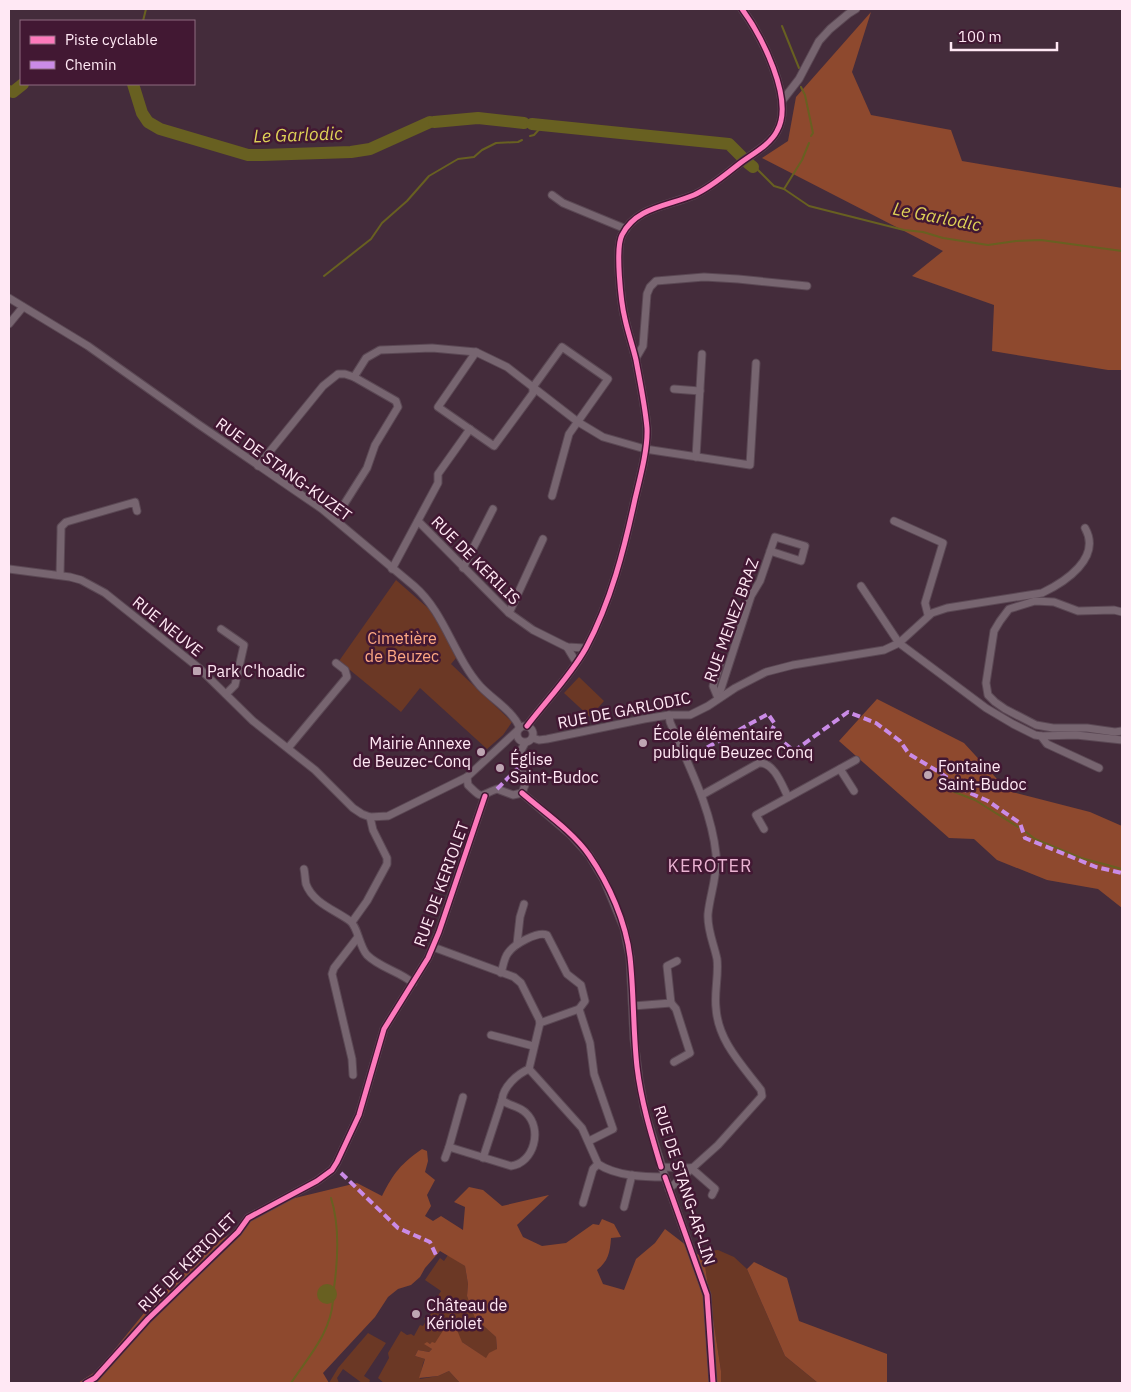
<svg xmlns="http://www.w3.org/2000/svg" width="1131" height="1392" font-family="'IBM Plex Sans',sans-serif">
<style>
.green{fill:#6b3825}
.forest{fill:#8e492e}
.water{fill:#686021}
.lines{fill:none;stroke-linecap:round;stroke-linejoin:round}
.stream{stroke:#686021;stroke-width:2}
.river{stroke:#686021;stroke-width:12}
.minor-casing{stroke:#5b4854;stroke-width:9}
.minor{stroke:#776570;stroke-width:7}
.quiet{stroke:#ca8be6;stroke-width:4;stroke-dasharray:8 4;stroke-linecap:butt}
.cycleway-casing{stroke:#421833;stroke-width:8}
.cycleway{stroke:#fd7abc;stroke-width:5}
.poi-dot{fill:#bea6b3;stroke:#421833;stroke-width:2}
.labels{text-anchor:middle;stroke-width:5;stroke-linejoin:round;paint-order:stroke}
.street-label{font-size:16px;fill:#ffe8f4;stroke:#421833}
.park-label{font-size:16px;fill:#fea883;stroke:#421833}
.poi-label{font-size:16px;fill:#ffe8f4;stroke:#421833;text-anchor:start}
.water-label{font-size:18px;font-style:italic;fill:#ded157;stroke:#421833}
.neighbourhood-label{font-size:18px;letter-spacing:1px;fill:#eab3d2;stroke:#421833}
</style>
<rect width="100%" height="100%" fill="#442c3b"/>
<!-- green -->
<g class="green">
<polygon points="396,580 429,609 438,622 456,658 451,664 512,722 503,735 487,749 420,688 401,712 339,661"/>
<polygon points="579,677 604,701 590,717 564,693"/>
<polygon points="718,1250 734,1257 747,1269 785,1356 818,1383 721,1383 721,1371 704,1259 710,1251"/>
<polygon points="448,1255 465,1266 468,1284 467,1296 476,1318 496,1337 497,1349 487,1359 462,1342 425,1344 432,1349 429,1352 418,1350 415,1356 425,1359 423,1363 420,1379 438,1376 449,1371 460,1383 384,1383 378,1378 389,1358 388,1353 401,1331 407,1335 411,1334 414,1336 420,1325 423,1326 426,1321 424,1319 427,1315 429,1316 433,1311 435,1313 439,1310 437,1309 440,1304 436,1299 441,1291 425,1280 440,1258 444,1261"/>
<polygon points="368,1333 386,1343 364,1376 370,1380 369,1383 362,1383 343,1369 337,1378 339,1383 329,1383 338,1368"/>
</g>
<!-- forest -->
<g class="forest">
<polygon points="871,12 852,72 871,115 951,130 962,161 1122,188 1122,370 1108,370 992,351 994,305 912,276 943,251 762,158 788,141 796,97"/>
<polygon points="877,699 964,743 1008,791 1090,812 1122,826 1122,908 1098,889 1047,880 997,860 974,839 949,838 839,741"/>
<path d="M422,1149l5,2 1,10 -3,11 10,8 -8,15 4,11 -6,10 8,5 8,-5 22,14 2,-23 -11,-5 15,-15 14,3 19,16 47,-11 -32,30 6,12 19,9 24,-3 27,-19 6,1 3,-6 12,5 7,13 -10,1c-1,15 -3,23 -14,32l6,14 21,6 12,-31 19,-16 10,-14 39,30 17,112v12h-261l-11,-12 -11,5 -19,2 6,-19 -10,-3 3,-6 11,2 3,-3 -8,-5 3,-2 3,2 2,-2 3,1 11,-17 11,4 5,12 24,16 3,-5 8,-4 -1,-12 -21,-19 -8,-22 1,-12 -3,-18 -25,-15 -15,17 -5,9 -9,8 -13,4 -10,8 -13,20 -52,56 6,10h-251l20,-13 55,-68 69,-63 51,-32 22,-9 62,-15 25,13c12,-24 19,-32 40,-47z"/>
<polygon points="754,1262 787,1278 799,1321 887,1354 887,1383 818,1383 785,1356 747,1269"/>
</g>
<!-- water -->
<circle class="water" cx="327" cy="1294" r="10"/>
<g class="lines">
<!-- stream -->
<g class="stream">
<polyline points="143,21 146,9"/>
<polyline points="782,26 799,68"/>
<polyline points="801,87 805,95 813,133 811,136"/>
<polyline points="530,136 534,135 543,125"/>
<polyline points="757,169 774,186 784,189 809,206 904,230 923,232 943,238 988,245 1016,241 1041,240 1122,251"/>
<polyline points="784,189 802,160 809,143"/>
<polyline points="324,276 371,239 382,223 407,201 429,176 458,159 474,157 482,150 496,143 518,142 522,140"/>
<polyline points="939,777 952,791 975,800 1018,827"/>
<polyline points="1026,832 1035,839 1081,858 1122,869"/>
<path d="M331,1198c9,28 7,61 3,90"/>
<path d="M291,1383c17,-26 40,-50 42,-83"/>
</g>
<!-- river -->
<g class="river">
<polyline points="133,84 142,113 148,122 160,129 248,155 262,155 351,152 370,149 430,122"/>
<polyline points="9,91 13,92 23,84"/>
<polyline points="434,122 478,118 524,123"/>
<polyline points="532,124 729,144 742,157"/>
<polyline points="748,163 753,167"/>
</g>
<defs>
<g id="minor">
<polyline points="782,101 799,79 819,41 830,29 848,14 856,9"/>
<polyline points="552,195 563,203 626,229"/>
<path d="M9,298l79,48 110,78 105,72 19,13 92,77c31,27 39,69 66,100 13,14 32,24 40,42"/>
<polyline points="9,324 23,307"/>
<polyline points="476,352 438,407 494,446 533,393 533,387 562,347 608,379 569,434 552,496"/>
<polyline points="636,358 643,346 647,294 650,287 656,281 704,277 738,279 807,286"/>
<polyline points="354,377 366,358 380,350 432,348 476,352 507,367 578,422 603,437 645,449 750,465 756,363"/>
<polyline points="674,389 700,391"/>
<polyline points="696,457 702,354"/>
<polyline points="258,466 323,386 338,374 345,374 354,377 396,401 398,407 375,445 367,468 343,506"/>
<polyline points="418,521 509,613 533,630 567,647 585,648"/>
<polyline points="894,521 943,543 925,603 928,615"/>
<polyline points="463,568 493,509"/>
<polyline points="9,569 70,577 81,580 105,593 199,668 253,721 315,770 353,808 362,814 370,817 388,816 467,777 518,730"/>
<polyline points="392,569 438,483 438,474 470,429"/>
<polyline points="60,575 61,531 61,527 66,522 135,502 137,511"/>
<polyline points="861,586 899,643 986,708 1013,724 1035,735 1041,736 1076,735 1122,740"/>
<polyline points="1122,612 1114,610 1078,611 1054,602 1035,601 1009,609 1000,621 994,631 986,683 988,695 995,702 1005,709 1036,725 1053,728 1087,728 1115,732 1122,731"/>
<polyline points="509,613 543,539"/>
<polyline points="221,629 244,645 235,685 226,694"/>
<polyline points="567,647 576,662"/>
<polyline points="718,698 751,596 760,581 775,537 805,546 801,561 770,551"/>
<polyline points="718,698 713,686 720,664"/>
<circle cx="525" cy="734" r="8"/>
<path d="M527,726c19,-25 44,-51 59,-78 25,-47 38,-98 49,-149 5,-21 13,-50 12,-71 -2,-23 -7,-46 -11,-68 -3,-13 -8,-27 -11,-41 -4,-16 -10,-71 -3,-84 14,-28 46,-29 72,-40 16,-7 31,-20 45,-31 13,-10 31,-19 38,-33 18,-31 -16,-96 -35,-122"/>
<polyline points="1041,736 1047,744 1099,768"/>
<path d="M533,738l6,2 8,-1 97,-20 25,-4h21l18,-9 27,-18 31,-16 27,-7 91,-15 15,-7 33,-30 15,-5 95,-15c23,-11 60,-35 43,-65"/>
<polyline points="288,748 347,677 345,670 336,663"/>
<polyline points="840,769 854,791"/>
<path d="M467,777l1,8c16,16 11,10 29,4l16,6 9,-2"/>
<polyline points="522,793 570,834 589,855 604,880 624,928 630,957 634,1039 639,1080 645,1112 665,1177 707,1295 713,1383"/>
<polyline points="522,793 525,785 519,754 525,743"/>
<path d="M702,795l57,-32c15,-1 23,22 29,34"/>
<polyline points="764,829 756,815 856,760"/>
<path d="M304,869c1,4 1,10 2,15 7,19 29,26 44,37 8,6 9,25 17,34 13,13 32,16 46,28"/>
<polyline points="352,922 367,901 387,864 387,858 373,830 370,817"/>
<polyline points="517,944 520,917 524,904"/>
<polyline points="433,947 514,977 521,983 539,1019 540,1023 529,1069"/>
<path d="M501,973c2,-6 3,-15 7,-20 6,-9 30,-22 39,-18l20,39 14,11 4,16 -6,8 -39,14"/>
<polyline points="633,1006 671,1003"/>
<polyline points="579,1009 590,1043 594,1074 613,1129 589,1141"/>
<polyline points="491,1035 533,1046"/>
<polyline points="674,1062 690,1053 676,1009 671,1003 667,966 677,961"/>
<path d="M529,1069l53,59 16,36c18,12 46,13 67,13"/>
<polyline points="353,1075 352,1059 332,974 334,968 358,937"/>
<polyline points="449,1147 463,1097"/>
<path d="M445,1158l4,-11 62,19c23,-3 32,-37 15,-53 -7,-7 -17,-7 -24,-13"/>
<path d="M483,1158l19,-58c1,-13 15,-26 27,-31"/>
<polyline points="661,1167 691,1168"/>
<polyline points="691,1168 715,1189 712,1195"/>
<path d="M669,1189l49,-44 44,-49 -1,-6c-19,-25 -43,-49 -45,-82 -2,-16 3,-33 1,-49 -3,-15 -10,-29 -9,-45 2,-20 10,-39 8,-60 -5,-47 -28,-89 -46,-132l-1,-7"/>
<polyline points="583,1203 593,1169 598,1164"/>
<polyline points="624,1207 632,1175"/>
<polyline points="86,1383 95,1378 148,1319 238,1232 248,1218 317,1181 332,1170 337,1162 359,1115 384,1029 428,958 439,932 485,796"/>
</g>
</defs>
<!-- minor casing -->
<use href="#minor" class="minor-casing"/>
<!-- minor -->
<use href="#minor" class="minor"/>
<!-- quiet -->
<g class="quiet">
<polyline points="686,759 768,714 775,724 771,732 794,751 848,712 876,723 900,741 909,754 939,772 970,793 988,801 1020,823 1025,838 1096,867 1122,873"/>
<polyline points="497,789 520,766"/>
<polyline points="341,1173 398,1228 430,1242 436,1255"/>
</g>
<defs>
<g id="cycleway">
<path d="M527,726c19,-25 44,-51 59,-78 25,-47 38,-98 49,-149 5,-21 13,-50 12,-71 -2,-23 -7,-46 -11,-68 -3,-13 -8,-27 -11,-41 -4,-16 -10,-71 -3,-84 14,-28 46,-29 72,-40 16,-7 31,-20 45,-31 13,-10 31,-19 38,-33 18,-31 -16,-96 -35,-122"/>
<path d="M522,793c23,20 50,38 67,62 20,29 37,67 41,102 4,36 3,73 7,110 4,34 14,67 24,100"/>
<polyline points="665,1177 707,1295 713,1383"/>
<polyline points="86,1383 95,1378 148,1319 238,1232 248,1218 317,1181 332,1170 337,1162 359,1115 384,1029 428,958 439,932 485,796"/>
</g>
</defs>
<!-- cycleway casing -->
<use href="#cycleway" class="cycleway-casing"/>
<!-- cycleway -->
<use href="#cycleway" class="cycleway"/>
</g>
<!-- markers -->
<g class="poi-dot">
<rect x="192" y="666" width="10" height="10" rx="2.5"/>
<circle cx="643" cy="743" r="5"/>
<circle cx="481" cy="752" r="5"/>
<circle cx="500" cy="768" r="5"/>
<circle cx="928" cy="775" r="5"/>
<circle cx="416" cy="1314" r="5"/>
</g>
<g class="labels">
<!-- street labels -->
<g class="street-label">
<text transform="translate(284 469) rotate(36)" y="6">RUE DE STANG-KUZET</text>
<text transform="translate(476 560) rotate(45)" y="6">RUE DE KERILIS</text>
<text transform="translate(731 620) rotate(-70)" y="6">RUE MENEZ BRAZ</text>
<text transform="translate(168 626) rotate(39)" y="6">RUE NEUVE</text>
<text transform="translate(624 710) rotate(-11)" y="6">RUE DE GARLODIC</text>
<text transform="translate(441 884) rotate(-70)" y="6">RUE DE KERIOLET</text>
<text transform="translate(685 1185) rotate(72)" y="6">RUE DE STANG-AR-LIN</text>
<text transform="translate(187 1262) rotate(-45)" y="6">RUE DE KERIOLET</text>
</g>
<!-- park labels -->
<g class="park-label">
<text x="402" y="644">Cimetière<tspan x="402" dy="18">de Beuzec</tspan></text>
</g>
<!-- poi labels -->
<g class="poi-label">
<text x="207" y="677">Park C'hoadic</text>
<text x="653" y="740">École élémentaire<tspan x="653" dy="18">publique Beuzec Conq</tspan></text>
<text x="471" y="749" text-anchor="end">Mairie Annexe<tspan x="471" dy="18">de Beuzec-Conq</tspan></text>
<text x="510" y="765">Église<tspan x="510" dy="18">Saint-Budoc</tspan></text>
<text x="938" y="772">Fontaine<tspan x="938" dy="18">Saint-Budoc</tspan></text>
<text x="426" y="1311">Château de<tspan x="426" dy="18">Kériolet</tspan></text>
</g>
<!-- water labels -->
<g class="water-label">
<text transform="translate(298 135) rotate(-2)" y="6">Le Garlodic</text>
<text transform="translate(937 217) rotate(11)" y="6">Le Garlodic</text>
</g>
<!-- neighbourhood labels -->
<g class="neighbourhood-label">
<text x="710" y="872">KEROTER</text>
</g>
</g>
<!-- border -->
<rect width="1131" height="1392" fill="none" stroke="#ffe8f4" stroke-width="20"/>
<!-- legend -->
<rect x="20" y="20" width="175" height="65" fill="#421833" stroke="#8e6b80"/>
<rect x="30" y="36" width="25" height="8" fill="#fd7abc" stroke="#8e6b80"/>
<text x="65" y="45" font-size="15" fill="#ffe8f4">Piste cyclable</text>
<rect x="30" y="61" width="25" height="8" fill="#ca8be6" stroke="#8e6b80"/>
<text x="65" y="70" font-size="15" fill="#ffe8f4">Chemin</text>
<!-- scale -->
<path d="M951 42v8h106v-8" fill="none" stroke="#ffe8f4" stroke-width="2.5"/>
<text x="958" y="42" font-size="15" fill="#ffe8f4" stroke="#421833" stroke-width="4" paint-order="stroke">100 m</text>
</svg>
